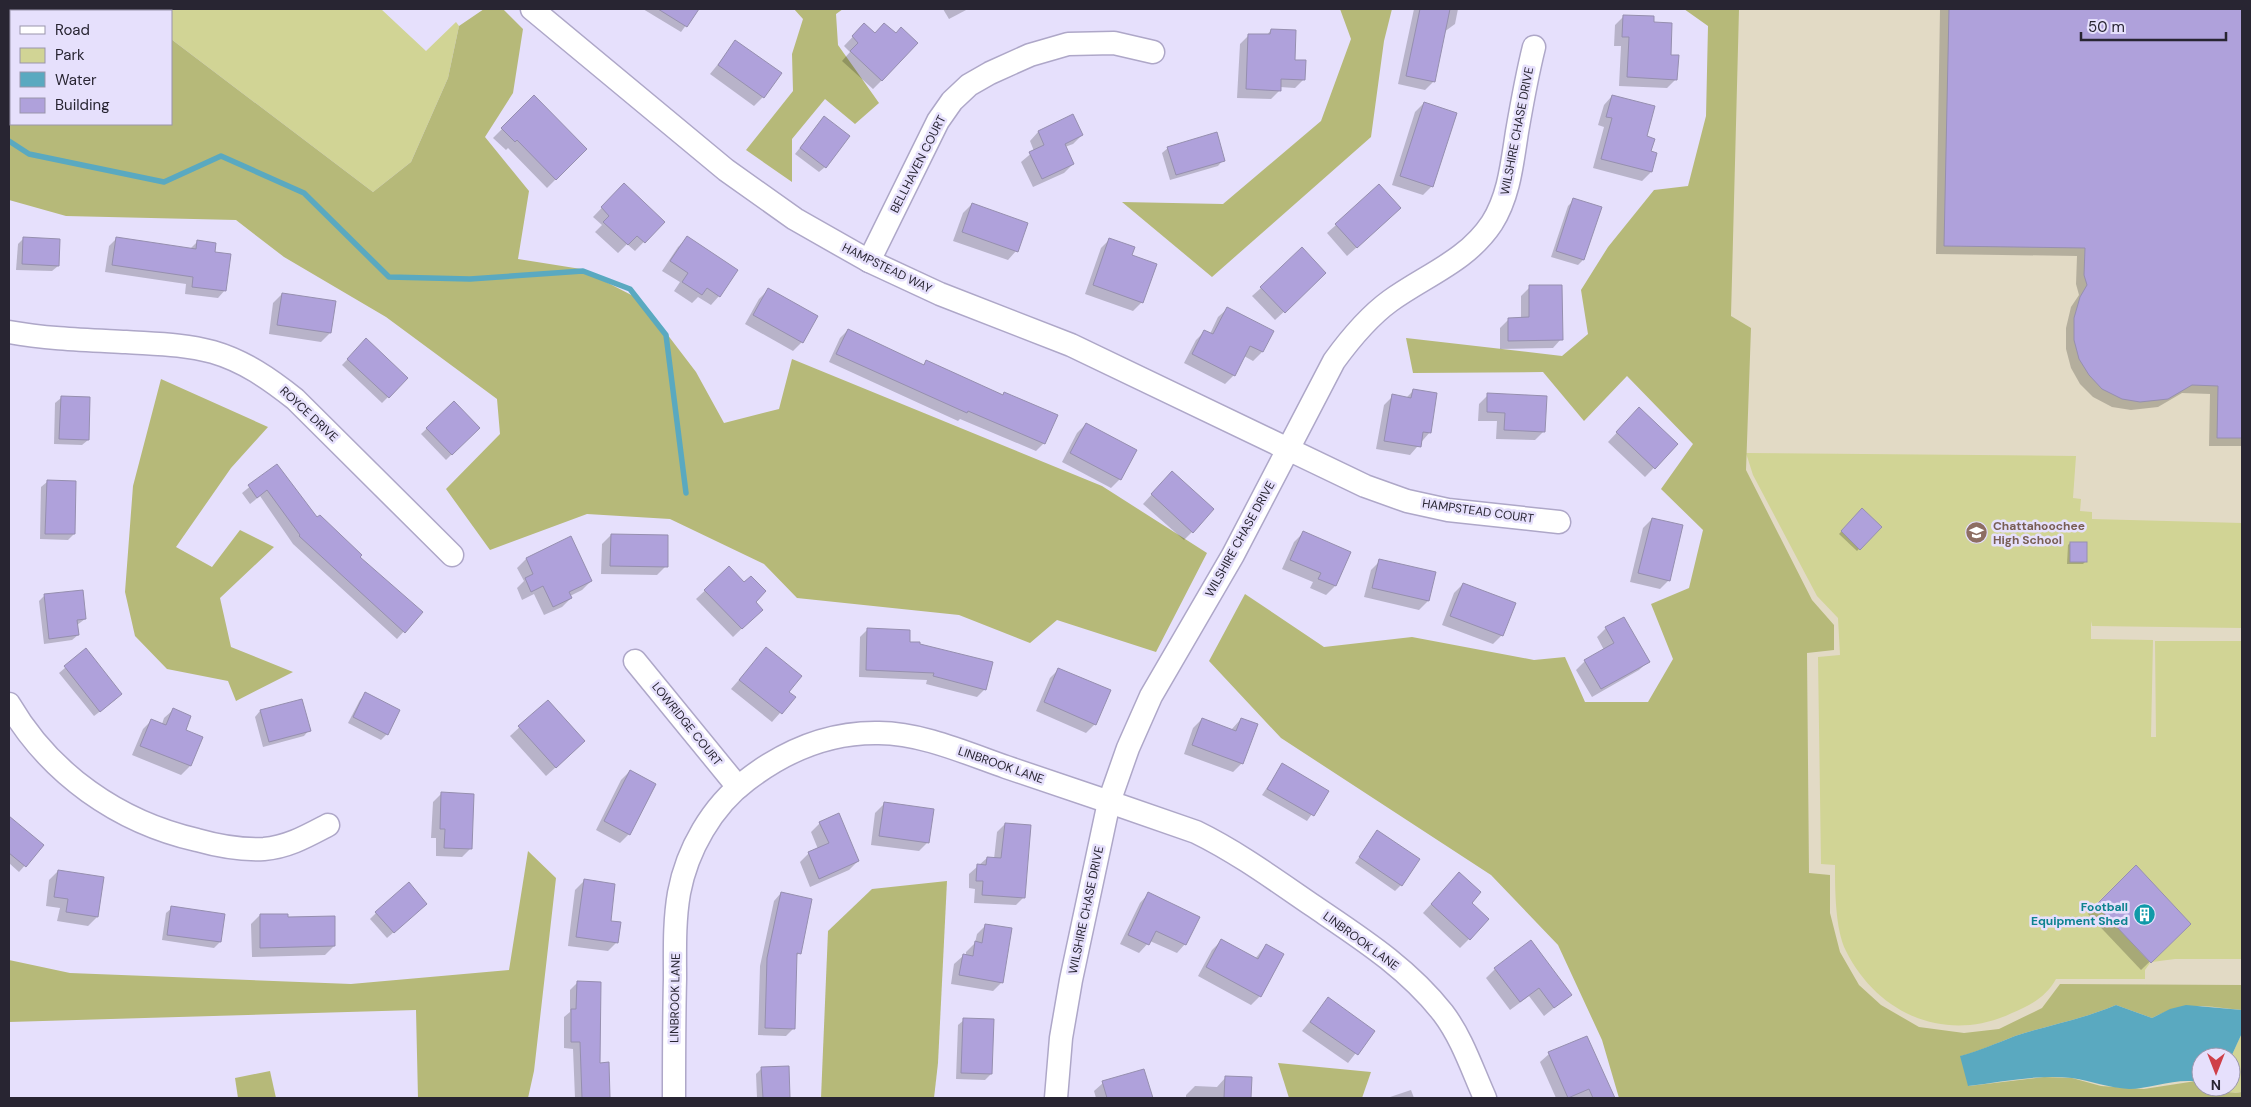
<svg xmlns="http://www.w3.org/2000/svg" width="2251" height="1107" font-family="'DM Sans',sans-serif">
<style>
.education{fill:#e2dac5;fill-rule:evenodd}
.green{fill:#d1d495}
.forest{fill:#b6b979}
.water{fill:#5aa9c0}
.shadow{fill:#0003}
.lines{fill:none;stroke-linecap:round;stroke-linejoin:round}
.stream{stroke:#5aa9c0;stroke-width:5.5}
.building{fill:#afa1db;stroke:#968faf}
.minor-casing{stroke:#aea7c8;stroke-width:25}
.minor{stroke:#fff;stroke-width:22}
.labels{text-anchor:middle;stroke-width:5;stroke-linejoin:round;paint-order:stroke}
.street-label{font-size:12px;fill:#282532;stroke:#e6e0fc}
.education-label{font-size:12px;font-weight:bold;fill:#785e54;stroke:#e6e0fc;text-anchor:start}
.culture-label{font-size:12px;font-weight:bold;fill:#0d838f;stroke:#e6e0fc;text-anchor:end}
</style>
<rect width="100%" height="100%" fill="#e6e0fc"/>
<!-- education -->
<path class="education" d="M1720,9h522v1089h-537zM2201,1057h30v30h-30z"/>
<!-- green -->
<g class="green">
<polygon points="131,9 381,9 426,51 456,22 459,26 448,78 411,162 373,192 171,39 171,11 134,11"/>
<path d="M1746,453l330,3 -3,42 8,1 -1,12 12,1v7l150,4v105l-150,-2 -1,-5v18l62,1 -2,97h5l-1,-96h87v318h-67l-23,3 39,-38 -55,-59 -40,39 54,59 -5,7v9h-89c-10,18 -25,26 -44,34 -65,31 -134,2 -166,-62 -11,-22 -11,-62 -11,-86l-14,-1 -3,-207 22,-2 -2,-37 -21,-22 -64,-121z"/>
<polygon points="2242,1033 2242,1092 2227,1093 2215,1087 2231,1087 2231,1057"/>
</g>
<!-- forest -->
<g class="forest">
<polygon points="9,9 131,9 134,11 11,11 11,124 171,124 171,39 373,192 411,162 448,78 459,26 484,9 503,9 523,29 513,93 485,137 529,191 518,259 581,269 641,300 696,372 724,423 779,409 792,359 1102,486 1207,553 1156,652 1057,620 1030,643 959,615 797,598 764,564 670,519 587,514 490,550 446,489 500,434 497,399 386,317 284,257 236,220 66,216 9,200"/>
<polygon points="794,9 843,9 836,14 838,45 879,103 855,124 825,99 792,139 792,182 746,150 793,91 792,54 803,19"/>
<polygon points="1340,9 1392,9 1384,41 1371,137 1212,277 1122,202 1223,204 1321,121 1351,39"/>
<path d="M1684,9h55l-8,307 20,12 -5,142 66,130 22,25v25l-27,3 2,220 21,2v38l10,39 19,33 22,20 38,22 45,6 35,-4 43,-21 18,-24 182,1v25c-37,-3 -55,-10 -90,8l-36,-13c-33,14 -67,20 -101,31 -18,7 -35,15 -54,20l8,30 75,-9 28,1 29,8 43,3 52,-8 5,2v4c15,0 26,8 41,5v6h-623l-17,-58 -44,-95 -67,-70 -210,-137 -72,-77 36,-67 79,53 88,-10 122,23 31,-3 20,45h63l25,-43 -22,-55 38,-16 14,-58 -42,-41 32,-45 -66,-68 -43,45 -41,-49 -130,1 -7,-35 156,18 26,-22 -7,-44 27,-43 46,-57 34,-4 18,-70 2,-90z"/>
<polygon points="161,379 268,427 231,468 176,547 212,567 240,530 274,547 220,598 231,647 293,672 236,701 228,681 167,669 135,636 125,592 133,486"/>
<polygon points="528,851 556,878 534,1071 528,1098 418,1098 416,1010 9,1022 9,960 70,973 351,984 509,970"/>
<polygon points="947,881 938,1063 934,1098 821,1098 828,931 872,889"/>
<polygon points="1278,1063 1371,1072 1362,1098 1289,1098"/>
<polygon points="270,1071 276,1098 238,1098 235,1078"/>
</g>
<!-- water -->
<path class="water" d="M2116,1005l36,13 18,-9 16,-4 56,5v23l-11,24h-30v26c-19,-7 -51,6 -72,6 -20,-1 -38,-8 -57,-11 -34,-4 -70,4 -104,8l-8,-30c19,-5 37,-13 55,-20 34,-11 68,-17 101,-31z"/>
<!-- shadow -->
<g class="shadow">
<polygon points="643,9 698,9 681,32"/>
<polygon points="943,9 968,9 949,19"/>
<polygon points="1414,9 1458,9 1455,24 1444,32 1434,81 1425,90 1398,84"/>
<polygon points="1940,9 2242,9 2242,446 2209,446 2210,394 2182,393 2158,407 2131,410 2112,407 2093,397 2080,384 2071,368 2066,349 2066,328 2071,307 2079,295 2076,284 2077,256 1936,254"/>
<polygon points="1624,16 1653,23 1669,56 1676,79 1667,88 1619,86 1621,46 1614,46 1615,25"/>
<polygon points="864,25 874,34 895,35 882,80 873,89 842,61 850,52 844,46"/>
<polygon points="1271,30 1304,79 1295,88 1280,87 1280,90 1271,99 1237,98 1240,44 1249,35 1266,36"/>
<polygon points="736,42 763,97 754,106 710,74"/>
<polygon points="1612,96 1645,137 1650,152 1656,154 1651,172 1642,181 1593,168 1604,127 1598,125 1604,105"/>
<polygon points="534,97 586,149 547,188 508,148 506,150 493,138"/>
<polygon points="1424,103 1432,186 1423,195 1392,185 1415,112"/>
<polygon points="824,118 825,167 819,172 795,154"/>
<polygon points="1038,132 1082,135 1073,144 1065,147 1073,164 1064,173 1033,187 1021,162 1034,151 1030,141"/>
<polygon points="1168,148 1223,160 1218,166 1170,180 1162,153"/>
<polygon points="615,194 663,222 635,251 627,244 618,253 595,232 602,225 593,217"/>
<polygon points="1574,200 1583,260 1578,265 1551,257 1568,206"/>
<polygon points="972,204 1016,251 1008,260 953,241 963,213"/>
<polygon points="1391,217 1347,256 1327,233 1336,225"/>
<polygon points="24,238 58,266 52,271 16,270 18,244"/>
<polygon points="687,238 719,296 711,305 698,297 692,303 674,291 680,282 662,271 678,247"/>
<polygon points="116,239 190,249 197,242 213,253 225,290 218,298 185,294 186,284 105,272 109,246"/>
<polygon points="1110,239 1131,256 1142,302 1133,311 1085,294 1101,248"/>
<polygon points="1316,282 1275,320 1252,296 1261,288"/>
<polygon points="1530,287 1561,339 1553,348 1500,349 1500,328 1509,319 1521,319 1521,296"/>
<polygon points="768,290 802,342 793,351 745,324 759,299"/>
<polygon points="282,294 335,302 330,333 321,342 269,334 273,303"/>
<polygon points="1227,309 1272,331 1262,352 1253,361 1244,356 1234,375 1225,384 1184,363 1196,340 1205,331 1210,334 1218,317"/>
<polygon points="848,330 922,366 927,361 1002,396 1044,443 1036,451 960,419 958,421 829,362 840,338"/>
<polygon points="366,340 407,378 382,403 342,365"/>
<polygon points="1413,391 1430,432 1410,455 1376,449 1384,405 1393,396 1406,398"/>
<polygon points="1488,395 1544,431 1535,440 1496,439 1497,421 1478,421 1479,404"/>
<polygon points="61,398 88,440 82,445 54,444 55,403"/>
<polygon points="454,403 478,428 446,460 421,434"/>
<polygon points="1639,409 1677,444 1645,477 1608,442"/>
<polygon points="1086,424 1135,451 1120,479 1111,488 1062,462 1077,433"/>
<polygon points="277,465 317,519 421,612 397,639 293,544 260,496 250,504 242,493"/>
<polygon points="47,482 74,534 68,540 40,539 41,487"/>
<polygon points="1163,482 1192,532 1184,540 1143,504"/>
<polygon points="1862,510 1880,527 1857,551 1839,534"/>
<polygon points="1652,519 1669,580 1660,589 1630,582 1643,528"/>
<polygon points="1303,533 1335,586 1326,595 1310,588 1313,582 1282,569 1294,542"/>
<polygon points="611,535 666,566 657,575 601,574 602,544"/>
<polygon points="570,538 591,581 582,590 570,596 571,598 562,607 544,615 534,594 522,600 517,588 524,581 517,568 526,559"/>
<polygon points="2070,543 2086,561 2083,564 2067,564 2068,545"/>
<polygon points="1380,561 1434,573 1428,601 1419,610 1364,597 1371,570"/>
<polygon points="729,568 761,610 733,637 696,599"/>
<polygon points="1463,584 1502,635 1493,644 1442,625 1454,593"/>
<polygon points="45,595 85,619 77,625 78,635 72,640 44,644 39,601"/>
<polygon points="1606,628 1648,662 1639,670 1592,697 1576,670 1585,661 1604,650 1597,637"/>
<polygon points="868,629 908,643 985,689 977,697 926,684 927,680 859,677 860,637"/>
<polygon points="766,649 787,692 794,697 772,722 731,689"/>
<polygon points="86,650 115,700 94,716 59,673"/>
<polygon points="1059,669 1095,724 1086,733 1036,711 1050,678"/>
<polygon points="366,694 387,734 381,740 348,723 360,700"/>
<polygon points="548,701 575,750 546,776 510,736"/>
<polygon points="173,710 184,731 201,737 190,766 181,775 132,755 143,729 151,721 162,724 164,718"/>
<polygon points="260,711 309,730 304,736 263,747 255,717"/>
<polygon points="1202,719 1231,730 1241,719 1242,763 1233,772 1184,754 1193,728"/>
<polygon points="1283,764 1328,791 1307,821 1262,795"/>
<polygon points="630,771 629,834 620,843 596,830 621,780"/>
<polygon points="442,793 471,848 462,857 436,856 436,838 431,838 433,802"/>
<polygon points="884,804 928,842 919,851 871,845 875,813"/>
<polygon points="9,817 42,846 19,872 9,863"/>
<polygon points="820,823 858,861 849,870 810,887 800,862 809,853 818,849 811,832"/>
<polygon points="1005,824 1024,897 1016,905 974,903 975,889 969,888 969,874 987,858 994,859 997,832"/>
<polygon points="1378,832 1401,885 1395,891 1355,863"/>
<polygon points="2136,867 2189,924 2141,970 2088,914"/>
<polygon points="58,871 97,917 88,926 57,921 60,908 46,906 49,880"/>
<polygon points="584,881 609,922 617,942 608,951 568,946 575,890"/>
<polygon points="1450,883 1470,903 1469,939 1460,948 1423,913"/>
<polygon points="781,893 799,953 795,957 794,1028 786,1036 758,1035 760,966 774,901"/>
<polygon points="1148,894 1185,944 1177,953 1150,941 1139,953 1120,944 1140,903"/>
<polygon points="172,908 220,942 214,948 162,940 166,913"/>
<polygon points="420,909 387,938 370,919 376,913"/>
<polygon points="260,915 286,918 334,946 325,955 252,957 251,924"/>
<polygon points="986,925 1002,982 993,991 951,984 954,964 963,956 966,956 966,952 975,943 977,934"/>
<polygon points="1221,941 1255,959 1266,945 1260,996 1251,1005 1198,976 1212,950"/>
<polygon points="1495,969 1570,995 1544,1016 1529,996 1510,1010 1486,978"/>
<polygon points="578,982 598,1064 608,1064 608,1098 575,1098 573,1049 564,1048 564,1017 570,1012 570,990"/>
<polygon points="1328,999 1373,1031 1348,1063 1302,1031"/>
<polygon points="964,1020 991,1074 985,1080 956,1079 958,1025"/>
<polygon points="1549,1054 1612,1097 1556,1098 1540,1062"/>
<polygon points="787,1067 789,1098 757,1098 756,1074 762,1068"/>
<polygon points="1143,1070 1151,1098 1096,1098 1094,1091 1103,1083"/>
<polygon points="1226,1077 1251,1078 1250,1098 1186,1098 1186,1095 1195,1086 1217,1087"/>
<polygon points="1411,1090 1414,1098 1387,1098"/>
</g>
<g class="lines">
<!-- stream -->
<polyline class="stream" points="9,141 29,154 164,182 221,156 304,193 389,277 470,279 583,271 630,289 666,335 686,493"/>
</g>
<!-- building -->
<g class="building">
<polygon points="658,9 699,9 687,27"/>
<polygon points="1420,9 1450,9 1435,82 1406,76"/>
<polygon points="1949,9 2242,9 2242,438 2217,438 2218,386 2192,385 2168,399 2140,402 2122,399 2102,389 2089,375 2079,359 2074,340 2074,318 2080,297 2087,285 2084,275 2085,248 1944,246"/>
<polygon points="1623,15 1654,16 1654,22 1672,23 1671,55 1679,55 1677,80 1627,77 1629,37 1622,37"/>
<polygon points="864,23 875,33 884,23 896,33 901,27 918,43 882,81 850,51 858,43 852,36"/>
<polygon points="1271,29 1296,30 1295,60 1306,60 1305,80 1281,79 1281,91 1246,89 1248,34 1270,34"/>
<polygon points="735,40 782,73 764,98 718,65"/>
<polygon points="534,95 587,149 556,180 517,140 515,142 501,128"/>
<polygon points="1612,95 1655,106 1647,136 1655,139 1651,151 1657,153 1652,172 1601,159 1612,118 1606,117"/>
<polygon points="1424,102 1457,113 1433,187 1400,176"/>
<polygon points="1073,114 1083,135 1065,144 1074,164 1042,179 1029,152 1044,145 1038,131"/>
<polygon points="824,116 850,136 826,168 800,148"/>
<polygon points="1217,132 1225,161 1176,175 1167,147"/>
<polygon points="624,183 665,222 645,243 637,236 628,245 603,222 609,216 601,207"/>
<polygon points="1379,184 1401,208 1357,248 1335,224"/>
<polygon points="1573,198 1602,207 1584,260 1556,251"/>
<polygon points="972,203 1028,223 1018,252 962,232"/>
<polygon points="687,236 738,270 720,297 707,288 702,295 682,282 688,273 670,261"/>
<polygon points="23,237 60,239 59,266 22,264"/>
<polygon points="116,237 196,249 197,240 216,243 215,252 231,254 226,291 192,287 193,277 112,265"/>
<polygon points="1109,238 1135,247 1132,255 1157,264 1143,303 1093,285"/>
<polygon points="1302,247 1326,273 1285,313 1260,287"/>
<polygon points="1529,285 1562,285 1563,340 1508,341 1508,318 1529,317"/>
<polygon points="768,288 818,316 803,343 753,315"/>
<polygon points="282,293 336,301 331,333 277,325"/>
<polygon points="1227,307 1274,331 1263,352 1250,346 1235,376 1192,354 1204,330 1213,334"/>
<polygon points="848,329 924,365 926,360 1003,395 1004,392 1058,415 1045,444 968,411 967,413 836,354"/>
<polygon points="366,338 408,378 389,398 347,359"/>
<polygon points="1413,389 1437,393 1431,433 1423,432 1421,447 1384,441 1392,394 1411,398"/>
<polygon points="1487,393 1547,396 1545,432 1504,430 1505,413 1487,412"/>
<polygon points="61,396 90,397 89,440 59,439"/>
<polygon points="454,401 480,428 452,455 426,428"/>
<polygon points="1639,407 1678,444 1655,469 1616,432"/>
<polygon points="1086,423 1137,450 1121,480 1070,453"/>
<polygon points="277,464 317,517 320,515 362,555 360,557 423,612 405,633 299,536 300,535 267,490 257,498 248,485"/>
<polygon points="1172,471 1214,509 1193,533 1151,494"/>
<polygon points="47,480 76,481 75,534 45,534"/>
<polygon points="1862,508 1882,527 1860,550 1841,531"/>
<polygon points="1652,518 1683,525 1670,581 1638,573"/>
<polygon points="1303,531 1351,552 1336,586 1318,579 1321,573 1290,560"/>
<polygon points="611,534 668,535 668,567 610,566"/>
<polygon points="571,536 592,581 569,592 572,598 553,607 543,586 531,592 525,578 533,574 526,558"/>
<rect x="2070" y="542" width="17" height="20"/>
<polygon points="1379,559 1436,572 1429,601 1372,588"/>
<polygon points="729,566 744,582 751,576 766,591 756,602 763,610 742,629 704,590"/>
<polygon points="1463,583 1516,603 1503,636 1450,616"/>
<polygon points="83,590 86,619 77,620 79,635 49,639 44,594"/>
<polygon points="1624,617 1650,662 1601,689 1584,660 1614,643 1605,627"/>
<polygon points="867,628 910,630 910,642 920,642 920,644 993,662 986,690 933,676 934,673 866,670"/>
<polygon points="766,647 802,676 789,692 796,697 782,714 739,680"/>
<polygon points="86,648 122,694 100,712 64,666"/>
<polygon points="1058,668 1111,690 1096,725 1044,702"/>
<polygon points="365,692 400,710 388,735 353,717"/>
<polygon points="302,699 311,731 269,742 260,710"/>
<polygon points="548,700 585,741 556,768 518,726"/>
<polygon points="173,708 191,716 186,730 203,737 191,766 140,746 151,719 166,725"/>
<polygon points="1202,718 1236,731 1241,718 1258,724 1243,764 1192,745"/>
<polygon points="1282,763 1329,791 1314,816 1267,789"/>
<polygon points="630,770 656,784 630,835 604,821"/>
<polygon points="441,792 474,794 472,849 444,848 445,829 440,829"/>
<polygon points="884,802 934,809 929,843 879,836"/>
<polygon points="839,813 859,861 819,879 808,852 829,843 819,822"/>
<polygon points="9,816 44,845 26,867 9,853"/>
<polygon points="1005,823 1031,825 1025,898 982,895 983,881 976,881 977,864 986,865 987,857 1001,858"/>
<polygon points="1377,830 1420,859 1402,886 1359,857"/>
<polygon points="2136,865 2191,924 2151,963 2096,905"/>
<polygon points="58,870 104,877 98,917 66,912 68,899 54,897"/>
<polygon points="1459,872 1481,892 1472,903 1489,919 1470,940 1431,904"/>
<polygon points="584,879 615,884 611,921 621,922 618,943 576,937"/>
<polygon points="409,882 427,904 394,933 375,912"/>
<polygon points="781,892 812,899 801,954 797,953 795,1029 765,1028 767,958"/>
<polygon points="1148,892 1200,917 1186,945 1156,931 1149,945 1128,935"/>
<polygon points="171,906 225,914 221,942 167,935"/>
<polygon points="260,914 288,914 288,917 335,916 335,946 260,948"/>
<polygon points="985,924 1012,928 1003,983 959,975 963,954 973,956 975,941 982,943"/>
<polygon points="1221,939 1258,959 1266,944 1284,954 1261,997 1206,967"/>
<polygon points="1531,940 1572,995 1554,1008 1539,988 1520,1002 1494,968"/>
<polygon points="577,981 601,982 600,1063 609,1062 610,1098 582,1098 580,1042 571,1042 571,1009 576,1009"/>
<polygon points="1328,997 1375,1031 1358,1055 1310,1022"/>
<polygon points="963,1018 994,1019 992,1074 961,1073"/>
<polygon points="1587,1036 1615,1098 1593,1098 1589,1089 1568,1098 1548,1052"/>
<polygon points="789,1066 790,1098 763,1098 761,1067"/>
<polygon points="1144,1069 1153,1098 1107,1098 1102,1081"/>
<polygon points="1225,1076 1252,1077 1251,1098 1224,1098"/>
</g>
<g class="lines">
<defs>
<g id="minor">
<polyline points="532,9 726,170 795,219 869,261 940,294 1071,345 1365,486 1407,501 1448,510 1559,522"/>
<polyline points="869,261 938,121 952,101 969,85 990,73 1030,55 1068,44 1114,43 1153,52"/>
<path d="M9,332c39,7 78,8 117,10 30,2 58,2 87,10 31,9 57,27 82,47l157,156"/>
<polyline points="635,661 738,787"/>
<path d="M9,704c41,70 109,118 188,136 21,6 45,10 67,9 24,-2 43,-13 64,-24"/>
<path d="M674,1098c0,-39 0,-79 1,-119 0,-28 -1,-57 4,-86 8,-43 33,-87 68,-113 39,-30 83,-48 132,-47 42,0 87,20 127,34 63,21 127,43 190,65 41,20 78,47 116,73 47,32 95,62 131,108 19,25 29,56 42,85"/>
<path d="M1056,1098l5,-60 10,-58 38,-178 19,-54 23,-52 82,-141 101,-194c16,-22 34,-44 56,-60 36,-26 77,-40 102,-78 17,-27 20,-59 25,-91 5,-29 10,-57 17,-85"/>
</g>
</defs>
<!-- minor casing -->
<use href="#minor" class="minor-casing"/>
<!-- minor -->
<use href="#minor" class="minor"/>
</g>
<!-- icons -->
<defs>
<symbol id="school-disc" viewBox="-11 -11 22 22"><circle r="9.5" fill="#8d6e63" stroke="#e6e0fc"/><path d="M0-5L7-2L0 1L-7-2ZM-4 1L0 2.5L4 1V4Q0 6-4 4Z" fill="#fff"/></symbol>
<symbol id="building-disc" viewBox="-11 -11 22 22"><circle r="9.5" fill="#0f9aa8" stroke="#e6e0fc"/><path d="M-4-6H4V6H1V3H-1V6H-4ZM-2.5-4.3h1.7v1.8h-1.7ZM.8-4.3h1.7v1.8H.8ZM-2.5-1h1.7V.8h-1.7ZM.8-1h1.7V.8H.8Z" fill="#fff"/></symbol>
</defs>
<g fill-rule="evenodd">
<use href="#school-disc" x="1964" y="520" width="25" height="25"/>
<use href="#building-disc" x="2132" y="902" width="25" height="25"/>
</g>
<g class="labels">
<!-- street labels -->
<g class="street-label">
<text transform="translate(1517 131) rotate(-79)" y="4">WILSHIRE CHASE DRIVE</text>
<text transform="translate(918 164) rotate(-63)" y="4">BELLHAVEN COURT</text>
<text transform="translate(887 268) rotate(26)" y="4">HAMPSTEAD WAY</text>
<text transform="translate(309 414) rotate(43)" y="4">ROYCE DRIVE</text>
<text transform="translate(1478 511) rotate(8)" y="4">HAMPSTEAD COURT</text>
<text transform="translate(1240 539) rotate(-61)" y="4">WILSHIRE CHASE DRIVE</text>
<text transform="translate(687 724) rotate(51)" y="4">LOWRIDGE COURT</text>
<text transform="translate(1001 765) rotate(19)" y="4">LINBROOK LANE</text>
<text transform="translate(1086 910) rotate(-78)" y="4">WILSHIRE CHASE DRIVE</text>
<text transform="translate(1361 941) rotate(36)" y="4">LINBROOK LANE</text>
<text transform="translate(675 998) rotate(-89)" y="4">LINBROOK LANE</text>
</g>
<!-- education labels -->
<g class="education-label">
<text x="1993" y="530">Chattahoochee<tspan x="1993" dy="14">High School</tspan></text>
</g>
<!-- culture labels -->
<g class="culture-label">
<text x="2128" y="911">Football<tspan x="2128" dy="14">Equipment Shed</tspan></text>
</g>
</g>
<!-- border -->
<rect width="2251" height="1107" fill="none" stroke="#282532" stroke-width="20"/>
<!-- legend -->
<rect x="10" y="10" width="162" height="115" fill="#e6e0fc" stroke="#9a95ab"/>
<rect x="20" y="26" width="25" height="8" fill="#ffffff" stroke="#9a95ab"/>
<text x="55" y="35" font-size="15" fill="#282532">Road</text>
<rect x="20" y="48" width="25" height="15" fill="#d1d495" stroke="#9a95ab"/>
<text x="55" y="60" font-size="15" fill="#282532">Park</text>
<rect x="20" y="72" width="25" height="15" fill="#5aa9c0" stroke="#9a95ab"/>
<text x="55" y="85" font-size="15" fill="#282532">Water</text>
<rect x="20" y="98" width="25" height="15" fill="#afa1db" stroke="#9a95ab"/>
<text x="55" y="110" font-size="15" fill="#282532">Building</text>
<!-- north arrow -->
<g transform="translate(2216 1072) rotate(180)"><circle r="24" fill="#e6e0fc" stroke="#9a95ab"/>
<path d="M0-4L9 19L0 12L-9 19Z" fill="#cf3f48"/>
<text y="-8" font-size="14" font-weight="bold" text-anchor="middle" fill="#282532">N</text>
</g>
<!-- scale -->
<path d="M2081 32v8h145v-8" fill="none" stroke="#282532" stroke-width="2.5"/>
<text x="2088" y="32" font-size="15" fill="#282532" stroke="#e6e0fc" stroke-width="4" paint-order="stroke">50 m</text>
</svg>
